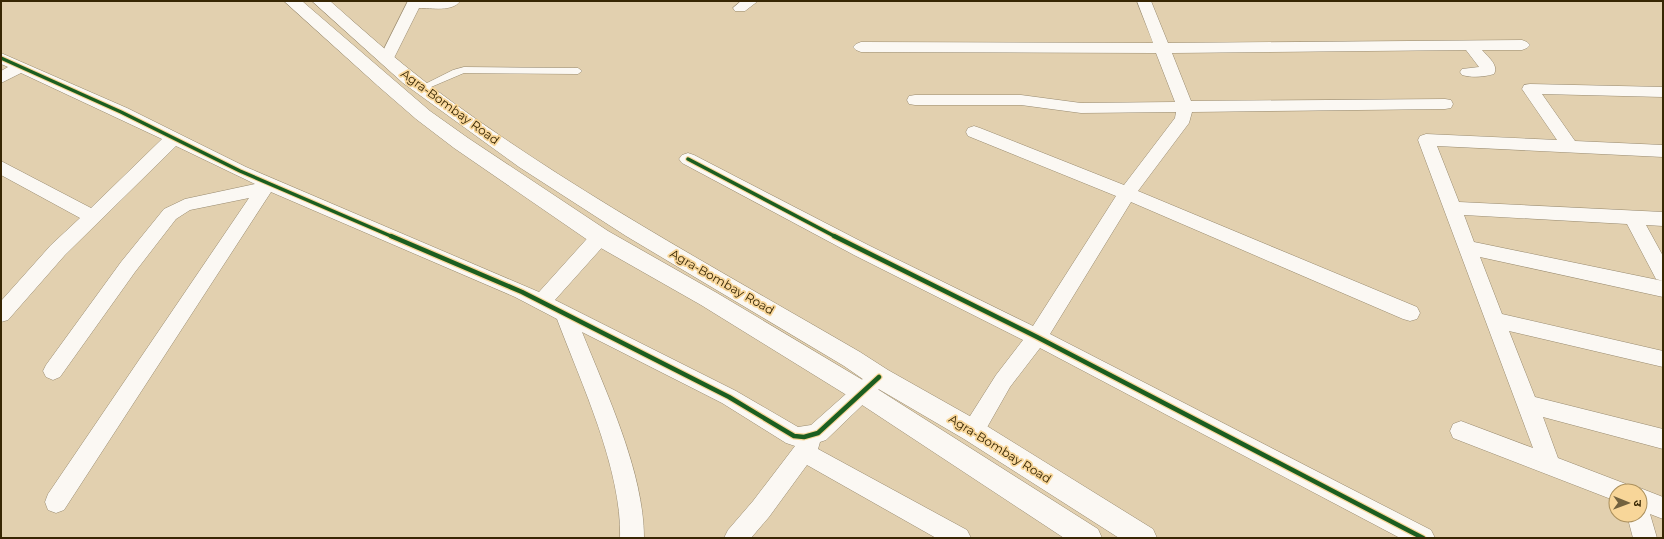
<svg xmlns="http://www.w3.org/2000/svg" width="1664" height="539" font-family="Montserrat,'Noto Sans Devanagari',sans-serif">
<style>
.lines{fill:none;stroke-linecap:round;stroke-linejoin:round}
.lane-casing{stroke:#988a6f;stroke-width:1}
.street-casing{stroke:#988a6f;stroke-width:1}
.secondary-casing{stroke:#988a6f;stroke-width:1}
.lane{fill:#fbf8f3;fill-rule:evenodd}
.street{fill:#fbf8f3;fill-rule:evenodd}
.secondary{fill:#fbf8f3;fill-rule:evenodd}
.cycleway-far1-casing{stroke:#f8d699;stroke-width:5.5}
.cycleway-casing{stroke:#f8d699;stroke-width:7}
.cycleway-far1{stroke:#1b5e20;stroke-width:3.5}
.cycleway{stroke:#1b5e20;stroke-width:4.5}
.labels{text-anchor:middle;stroke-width:3.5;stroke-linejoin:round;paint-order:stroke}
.street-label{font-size:12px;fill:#372603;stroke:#f8d699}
</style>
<rect width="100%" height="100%" fill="#e2d0af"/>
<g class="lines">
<defs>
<polygon id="lane" points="464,67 578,68 582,71 578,74 464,73 424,90 418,90 417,88 453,70"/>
<g id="street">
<path d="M408,1h52c-7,11 -29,7 -41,7l-27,54h-10l-3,-3z"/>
<polygon points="741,1 758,1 745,11 735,11 733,8"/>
<path d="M1137,1h14l17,42 354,-3 5,2 3,3 -3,3 -5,2h-40c6,7 17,15 12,24 -10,3 -22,4 -32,1l-2,-3 2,-3 17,-2 -13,-17 -294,3 19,48 254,-2 6,1 2,4 -2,4 -6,1 -253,3 -3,11 -51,68 279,116 3,6 -3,6 -7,2 -7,-2 -272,-117 -81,132 381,196 4,8h-35l-360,-190 -30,39 -29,51 -8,3 -8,-3 -3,-7 3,-7 31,-49 27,-35 -169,-85 -172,-92 -3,-4 3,-4 6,-2 6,2 174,90 165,81 83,-130 -148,-60 -2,-4 2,-4 6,-2 6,2 144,57 51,-67 1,-6 -95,1 -60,-8h-106l-6,-1 -2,-4 2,-4 6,-1h106l60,8 94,-1 -19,-49 -295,-1 -5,-2 -3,-3 3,-3 5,-2 292,1z"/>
<path d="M1,53l126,55 119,59 293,125 54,-60 7,-2 7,2 2,5 -2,5 -52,58 181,91 62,36 13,-2 54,-48 7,-3 7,3 3,6 -3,6 -53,51 -6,2 -2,7 149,81 4,8h-35l-129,-73 -38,52 -18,21h-27l4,-8 25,-29 42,-55 -9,-3 -64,-40 -140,-71c24,60 62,140 62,206h-24c2,-69 -39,-155 -63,-219l-42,-22 -244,-105 -207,318 -8,3 -8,-3 -3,-8 3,-8 201,-296 -59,12 -14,9 -41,53 -75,105 -7,3 -7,-3 -3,-6 3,-6 75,-103 43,-53 21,-10 70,-15 -79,-38 -111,109 -57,65 -7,2v-21l50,-56 29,-27 -79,-43v-14l90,47 71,-69 -141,-66 -20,10v-12l7,-4 -7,-3z"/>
<polygon points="1530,84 1663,87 1663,97 1542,94 1575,141 1663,145 1663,157 1437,146 1459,202 1663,212 1663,226 1646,225 1663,256 1663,281 1656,279 1627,224 1464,215 1474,242 1663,281 1663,297 1480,257 1502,314 1663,351 1663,367 1509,331 1535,397 1663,429 1663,449 1543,417 1558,458 1626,484 1629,491 1616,491 1616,501 1453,438 1450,431 1453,424 1461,421 1533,448 1418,140 1420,136 1426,134 1557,140 1522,89 1524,85"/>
<polygon points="1640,488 1663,497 1663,519 1650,514 1657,538 1633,538 1627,515 1640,515 1640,491 1633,491"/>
</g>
<g id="secondary">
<polygon points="284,1 302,1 430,111 468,138 608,231 717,293 871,385 1098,529 1102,538 1064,538 853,399 701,305 592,243 454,148 416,119 378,86"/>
<path d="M312,1h18c32,28 64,57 98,83 135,102 286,183 432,268l28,18 94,53 171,106 4,9h-38l-155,-99 -94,-55 -26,-18 -218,-130 -107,-69 -116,-84z"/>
</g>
</defs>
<!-- lane casing -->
<use href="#lane" class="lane-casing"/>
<!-- street casing -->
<use href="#street" class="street-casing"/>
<!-- secondary casing -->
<use href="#secondary" class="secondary-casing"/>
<!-- lane -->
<use href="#lane" class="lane"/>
<!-- street -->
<use href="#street" class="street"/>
<!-- secondary -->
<use href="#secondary" class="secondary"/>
<defs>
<g id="cycleway-far1">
<polyline points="1,58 121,112 240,171 393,237"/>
<polyline points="688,159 836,237"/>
</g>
<g id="cycleway">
<polyline points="391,236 522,292 729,397 794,436 804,437 818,433 879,377"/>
<polyline points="834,236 1037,337 1423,538"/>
</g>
</defs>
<!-- cycleway-far1 casing -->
<use href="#cycleway-far1" class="cycleway-far1-casing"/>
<!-- cycleway casing -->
<use href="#cycleway" class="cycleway-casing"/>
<!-- cycleway-far1 -->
<use href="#cycleway-far1" class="cycleway-far1"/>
<!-- cycleway -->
<use href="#cycleway" class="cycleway"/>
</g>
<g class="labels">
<!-- street labels -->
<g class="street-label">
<text transform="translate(450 107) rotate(36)" y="4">Agra-Bombay Road</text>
<text transform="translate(722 282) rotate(30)" y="4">Agra-Bombay Road</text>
<text transform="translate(1000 449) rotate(32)" y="4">Agra-Bombay Road</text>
</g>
</g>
<!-- border -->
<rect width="1664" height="539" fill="none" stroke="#372603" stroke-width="4"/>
<!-- north arrow -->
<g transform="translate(1628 503) rotate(91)"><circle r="19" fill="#f8d699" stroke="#ab905d"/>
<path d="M0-3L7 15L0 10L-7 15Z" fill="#73623f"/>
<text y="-6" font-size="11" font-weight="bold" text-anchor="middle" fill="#372603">उ</text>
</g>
</svg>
